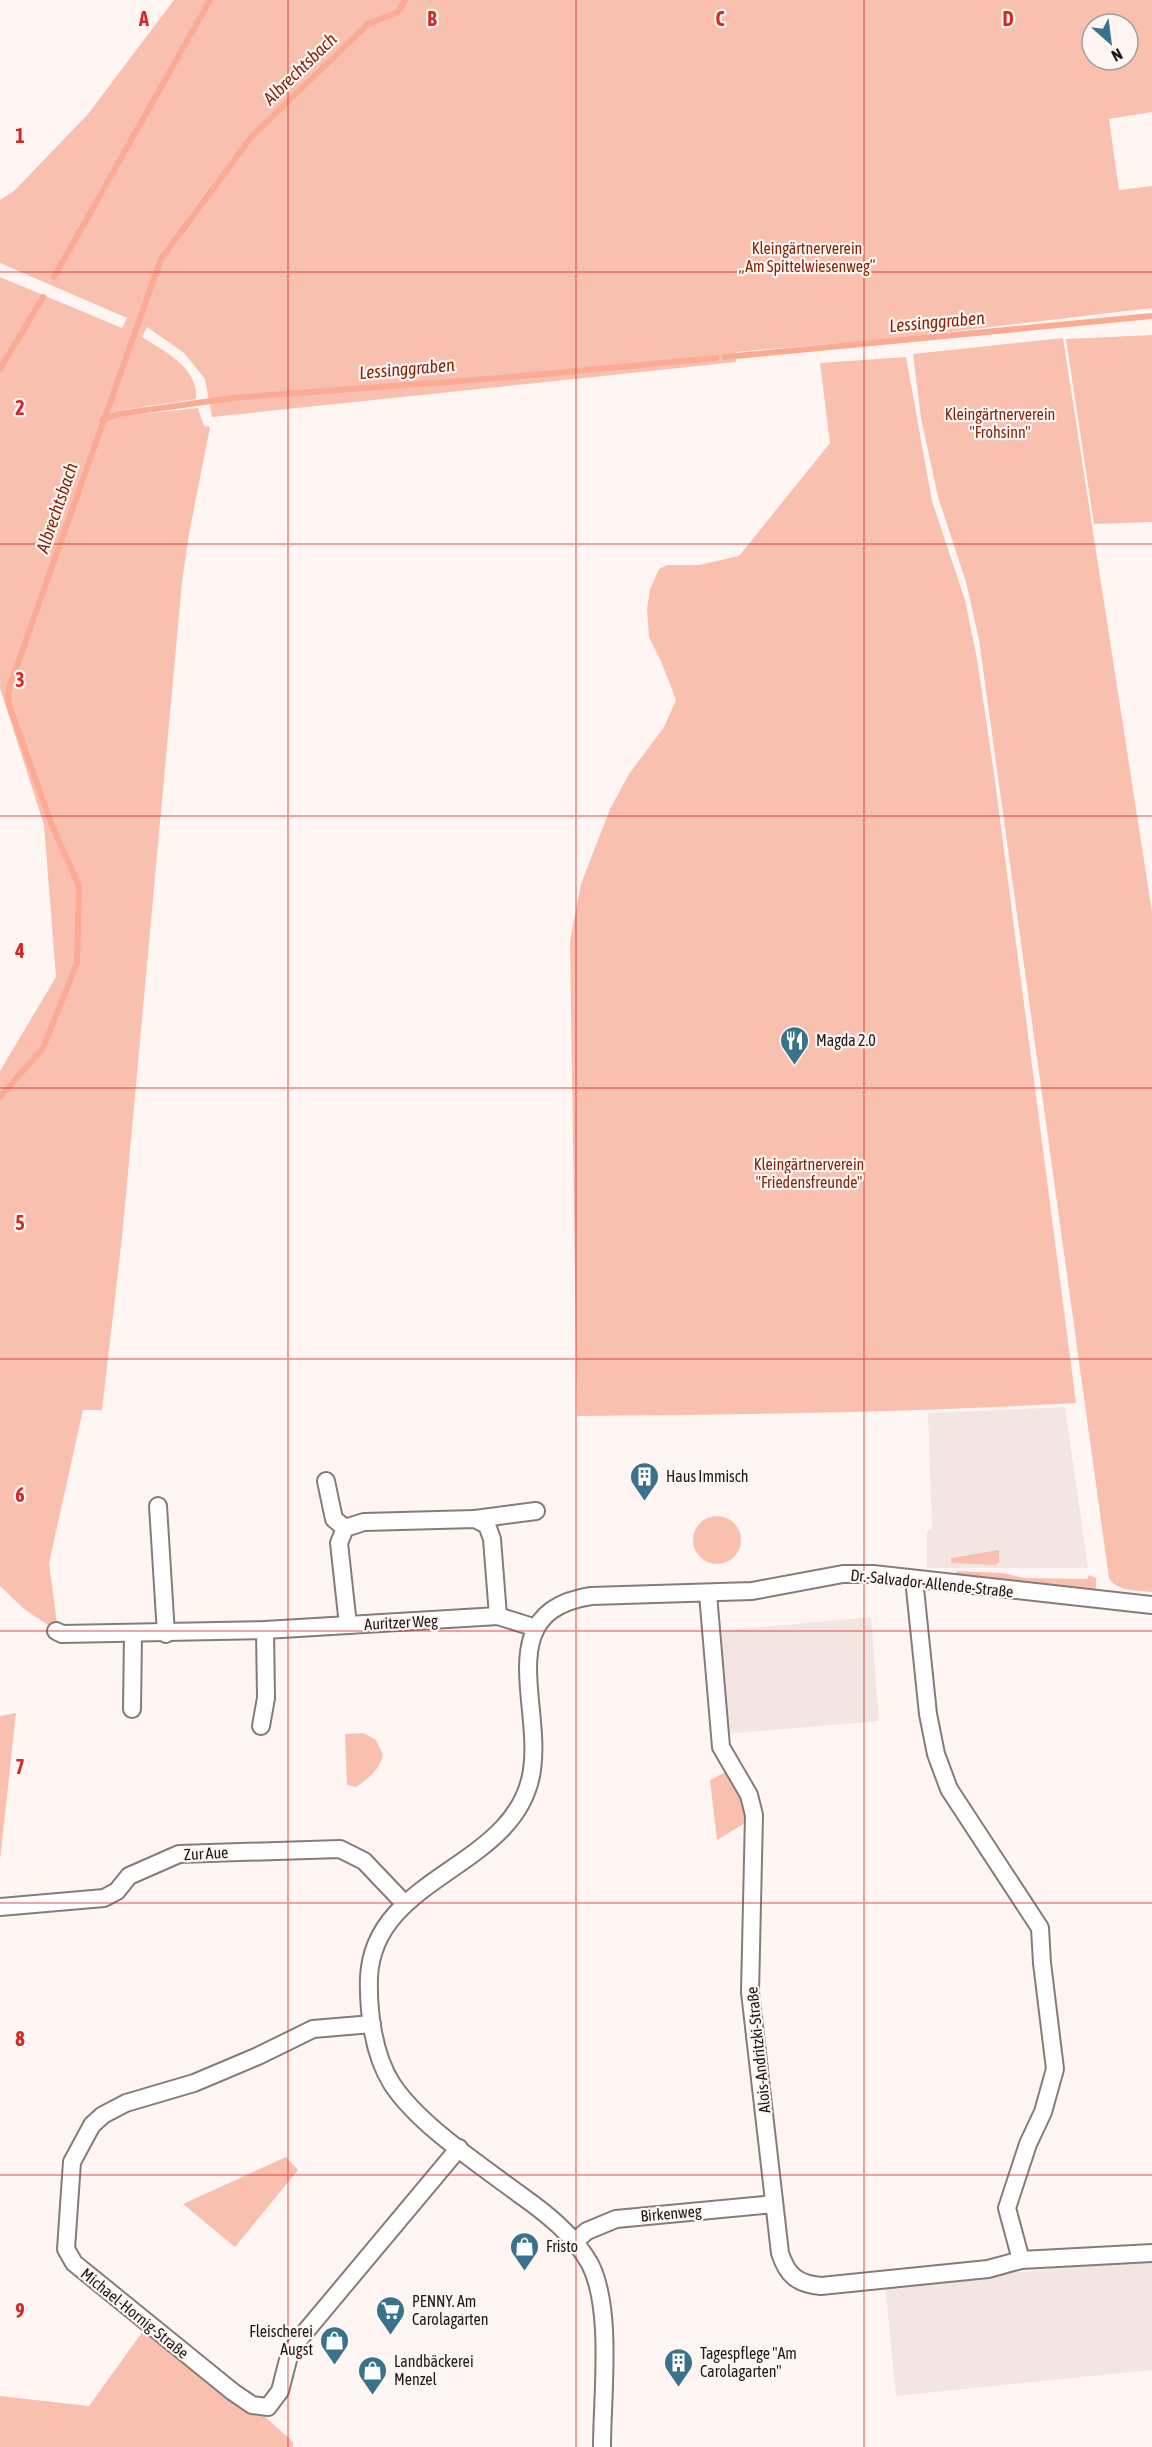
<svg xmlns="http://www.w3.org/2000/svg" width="1152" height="2447" font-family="'Asap Condensed',sans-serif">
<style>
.built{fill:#f3e6e2}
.green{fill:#f9c0b0;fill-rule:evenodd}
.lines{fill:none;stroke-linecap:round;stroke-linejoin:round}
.stream{stroke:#fbaa94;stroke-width:6}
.minor-casing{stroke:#887b77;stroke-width:20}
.minor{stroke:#fff;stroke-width:16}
.grid{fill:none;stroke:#d62828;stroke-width:1.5;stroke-opacity:0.55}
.labels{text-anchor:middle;stroke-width:4.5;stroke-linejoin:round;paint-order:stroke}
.park-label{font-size:16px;fill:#82260b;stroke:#fff6f4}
.poi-label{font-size:16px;fill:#1f1a19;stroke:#fff6f4;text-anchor:start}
.street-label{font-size:16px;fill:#1f1a19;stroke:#fff6f4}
.water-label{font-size:18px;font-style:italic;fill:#83270c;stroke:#fff6f4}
.grid-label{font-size:20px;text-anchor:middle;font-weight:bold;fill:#d62828;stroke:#fff6f4;stroke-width:4.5;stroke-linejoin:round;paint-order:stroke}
</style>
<rect width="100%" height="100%" fill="#fff6f4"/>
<!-- built -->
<g class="built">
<polygon points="1065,1407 1088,1568 927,1568 927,1531 932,1529 928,1413"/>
<polygon points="871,1617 879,1721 726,1734 717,1631"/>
<polygon points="1146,2259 1152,2262 1152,2370 896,2396 885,2286"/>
</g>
<!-- green -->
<g class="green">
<path d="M174,0h978v112l-43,7 10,71 33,-4v122l-254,30 -162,14v10l-524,55 -7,-38 -21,-26 -37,-26 -5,10c22,14 57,31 54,62l-79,12 -2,6 83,-9 6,18 6,1 -21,107 -7,48 -60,656 -20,172h-19l-34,153 8,60 -6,4 -27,-18 -24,-23v-515l56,-94 -12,-152 -44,-137v-411l122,51 5,-10 -127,-55v-63l14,-9 74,-77zM1092,24h36v36h-36z"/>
<polygon points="1152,335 1152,522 1094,524 1066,339"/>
<path d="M1063,338l89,574v680c-15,-2 -35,0 -43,-14l-130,-938 -13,-58 -28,-85 -17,-79 -8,-64z"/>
<path d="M906,357l26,144 33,99 12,59 17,114 82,630c-167,9 -332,12 -499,13l-7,-475 11,-57 29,-75 19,-35 35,-47 12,-27 -15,-39 -12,-24 -2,-28 3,-20 9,-20 8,-4h32l40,-9 91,-113 -10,-80z"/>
<circle cx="717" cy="1540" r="24"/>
<polygon points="999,1550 999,1562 995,1565 951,1563 951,1558"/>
<polygon points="957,1571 1003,1573 1025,1578 1086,1579 1088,1578 1089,1575 1096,1578 1096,1587 1094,1591 955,1575"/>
<polygon points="16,1713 0,1860 0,1716"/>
<path d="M364,1733l12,7 7,15c-4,15 -14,23 -27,32l-9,-2 -2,-51z"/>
<path d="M726,1772c12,16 22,30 21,50l-30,18 -7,-60z"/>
<polygon points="286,2157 298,2170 235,2247 183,2204"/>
<polygon points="148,2324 252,2405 293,2442 293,2447 0,2447 0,2396 89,2406"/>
</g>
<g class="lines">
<!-- stream -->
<g class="stream">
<polyline points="54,277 210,0"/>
<polyline points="725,357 1152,316"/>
<polyline points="0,369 43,297"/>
<polyline points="102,420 119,414 232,398 512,377 716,358"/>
<polyline points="0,1097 43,1048 77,963 79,886 51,823 8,702 9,688 161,259 252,136 368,24 398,12 405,0"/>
</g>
<defs>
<g id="minor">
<polyline points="326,1481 334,1519 345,1528"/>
<polyline points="158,1506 166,1634"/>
<polyline points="475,1519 536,1511"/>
<polyline points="914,1579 928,1714 936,1754 949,1789 1040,1928 1042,1963 1055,2069 1043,2112 1028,2144 1007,2208 1021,2260 1152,2253"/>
<path d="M708,1594l13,153 28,48 5,20 -4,177 30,261c7,22 17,31 41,33l167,-17 33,-9"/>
<polyline points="348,1625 339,1543 345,1528 364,1522 475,1519 487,1525 492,1539 498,1616"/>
<polyline points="56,1631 62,1634 265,1630 498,1616 536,1628"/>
<polyline points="132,1709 133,1634"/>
<polyline points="261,1726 266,1698 265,1630"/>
<polyline points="0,1907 104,1898 117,1891 129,1876 179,1854 340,1849 364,1861 404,1903"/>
<polyline points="372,2024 313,2029 258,2056 194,2083 126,2103 103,2115 92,2125 72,2162 66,2249 74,2263 233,2392 252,2405 268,2407 280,2391 289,2356 301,2337 459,2148"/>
<polyline points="575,2241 587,2231 616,2219 774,2204"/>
<path d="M602,2447c0,-51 11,-138 -12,-183 -16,-29 -44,-51 -71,-70 -40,-30 -100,-69 -127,-110 -19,-30 -24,-73 -23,-107 5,-103 149,-108 163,-207 10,-68 -40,-159 59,-174l161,-5 91,-17h30l279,31"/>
</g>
</defs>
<!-- minor casing -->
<use href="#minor" class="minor-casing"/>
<!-- minor -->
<use href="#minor" class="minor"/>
</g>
<!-- grid -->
<path class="grid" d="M288,0v2447M576,0v2447M864,0v2447M0,272h1152M0,544h1152M0,816h1152M0,1088h1152M0,1359h1152M0,1631h1152M0,1903h1152M0,2175h1152"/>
<!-- icons -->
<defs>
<symbol id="restaurant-pin" viewBox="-11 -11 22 30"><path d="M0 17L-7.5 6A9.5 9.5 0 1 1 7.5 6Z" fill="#39728b" stroke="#fff6f4"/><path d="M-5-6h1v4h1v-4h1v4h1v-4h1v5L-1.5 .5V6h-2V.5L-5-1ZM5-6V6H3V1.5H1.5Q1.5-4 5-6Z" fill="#fff"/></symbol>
<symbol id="building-pin" viewBox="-11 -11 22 30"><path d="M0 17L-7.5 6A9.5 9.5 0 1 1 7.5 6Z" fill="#39728b" stroke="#fff6f4"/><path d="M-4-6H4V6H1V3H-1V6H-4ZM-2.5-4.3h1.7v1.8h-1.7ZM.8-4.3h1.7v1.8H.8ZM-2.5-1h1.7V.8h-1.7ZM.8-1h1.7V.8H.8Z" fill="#fff"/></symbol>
<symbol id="shop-pin" viewBox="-11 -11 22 30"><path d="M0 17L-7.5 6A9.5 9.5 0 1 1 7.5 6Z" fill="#39728b" stroke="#fff6f4"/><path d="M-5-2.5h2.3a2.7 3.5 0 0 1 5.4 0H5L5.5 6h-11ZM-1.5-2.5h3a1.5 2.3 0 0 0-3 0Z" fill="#fff"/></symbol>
<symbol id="supermarket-pin" viewBox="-11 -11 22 30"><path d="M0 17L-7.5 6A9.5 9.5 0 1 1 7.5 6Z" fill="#39728b" stroke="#fff6f4"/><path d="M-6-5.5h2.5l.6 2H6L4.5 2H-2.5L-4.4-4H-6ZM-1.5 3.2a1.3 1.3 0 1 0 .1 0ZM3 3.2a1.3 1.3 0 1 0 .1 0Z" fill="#fff"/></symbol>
</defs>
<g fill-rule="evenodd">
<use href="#restaurant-pin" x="778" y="1024" width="33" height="45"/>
<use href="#building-pin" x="628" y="1460" width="33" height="45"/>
<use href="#shop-pin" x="508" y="2230" width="33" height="45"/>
<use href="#supermarket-pin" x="374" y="2294" width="33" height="45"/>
<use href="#shop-pin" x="318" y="2324" width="33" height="45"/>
<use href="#building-pin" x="662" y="2346" width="33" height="45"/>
<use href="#shop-pin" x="356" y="2354" width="33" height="45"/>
</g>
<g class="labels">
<!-- park labels -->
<g class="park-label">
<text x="807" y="254">Kleingärtnerverein<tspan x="807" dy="18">„Am Spittelwiesenweg“</tspan></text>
<text x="1000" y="420">Kleingärtnerverein<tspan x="1000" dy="18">"Frohsinn"</tspan></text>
<text x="809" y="1170">Kleingärtnerverein<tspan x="809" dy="18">"Friedensfreunde"</tspan></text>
</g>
<!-- poi labels -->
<g class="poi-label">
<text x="816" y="1046">Magda 2.0</text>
<text x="666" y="1482">Haus Immisch</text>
<text x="546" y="2252">Fristo</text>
<text x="412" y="2307">PENNY. Am<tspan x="412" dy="18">Carolagarten</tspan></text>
<text x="313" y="2337" text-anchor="end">Fleischerei<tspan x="313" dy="18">Augst</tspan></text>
<text x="700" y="2359">Tagespflege "Am<tspan x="700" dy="18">Carolagarten"</tspan></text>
<text x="394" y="2367">Landbäckerei<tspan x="394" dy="18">Menzel</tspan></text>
</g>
<!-- street labels -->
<g class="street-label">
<text transform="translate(932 1583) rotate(6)" y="6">Dr.-Salvador-Allende-Straße</text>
<text transform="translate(401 1622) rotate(-3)" y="6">Auritzer Weg</text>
<text transform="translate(206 1853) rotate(-3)" y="6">Zur Aue</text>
<text transform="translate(758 2050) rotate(-96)" y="6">Alois-Andritzki-Straße</text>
<text transform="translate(671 2213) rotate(-5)" y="6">Birkenweg</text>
<text transform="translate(135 2313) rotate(39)" y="6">Michael-Hornig-Straße</text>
</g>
<!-- water labels -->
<g class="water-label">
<text transform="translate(300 69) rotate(-44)" y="6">Albrechtsbach</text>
<text transform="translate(937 322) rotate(-5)" y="6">Lessinggraben</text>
<text transform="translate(407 369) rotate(-5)" y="6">Lessinggraben</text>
<text transform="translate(57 508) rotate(-71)" y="6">Albrechtsbach</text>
</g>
</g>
<g class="grid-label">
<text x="144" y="26">A</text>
<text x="432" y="26">B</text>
<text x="720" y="26">C</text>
<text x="1008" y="26">D</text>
<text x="20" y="143">1</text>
<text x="20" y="415">2</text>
<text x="20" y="687">3</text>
<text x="20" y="958">4</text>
<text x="20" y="1230">5</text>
<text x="20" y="1502">6</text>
<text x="20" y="1774">7</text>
<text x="20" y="2046">8</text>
<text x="20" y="2318">9</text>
</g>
<!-- north arrow -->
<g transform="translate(1110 42) rotate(152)"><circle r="28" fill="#fff6f4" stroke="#a59e9c" stroke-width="1.5"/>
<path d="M0-4.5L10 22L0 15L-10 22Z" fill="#39728b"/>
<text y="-9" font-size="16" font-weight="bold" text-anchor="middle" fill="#1f1a19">N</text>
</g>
</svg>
